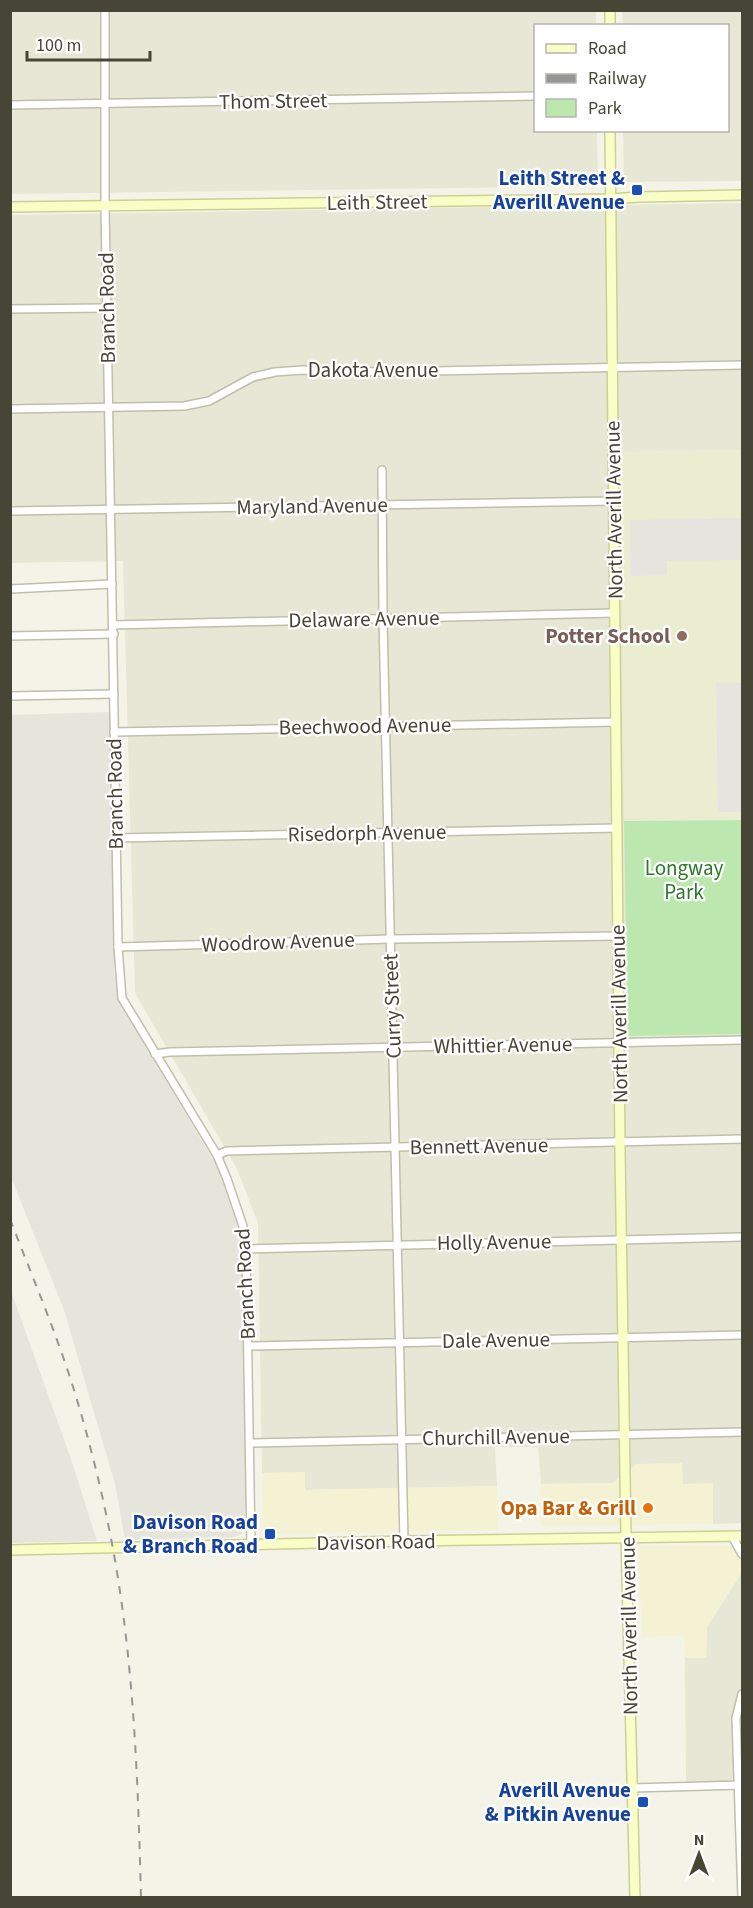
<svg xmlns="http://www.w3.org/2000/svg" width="753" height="1908" font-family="'Source Sans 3',sans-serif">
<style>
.residential{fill:#e7e7d5}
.commercial{fill:#f5f2d3}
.industrial{fill:#e6e5dc}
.education{fill:#ebedd1}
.green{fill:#bce8b0}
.parking{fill:#e5e4df}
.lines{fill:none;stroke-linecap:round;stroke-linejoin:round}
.street-casing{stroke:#bfbfaa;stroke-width:10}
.secondary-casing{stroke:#ccd095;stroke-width:12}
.street{stroke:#fff;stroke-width:7}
.secondary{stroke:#f9fec7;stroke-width:9}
.rail{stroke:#969696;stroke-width:2;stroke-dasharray:8 8;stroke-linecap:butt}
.transit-dot{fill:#1a4fb4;stroke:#fff;stroke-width:2}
.education-dot{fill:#8d6e63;stroke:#fff;stroke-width:2}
.food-dot{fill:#e8710a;stroke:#fff;stroke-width:2}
.labels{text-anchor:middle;stroke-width:4.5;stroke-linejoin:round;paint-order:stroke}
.street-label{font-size:21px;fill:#474636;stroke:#fff}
.transit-label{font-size:21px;font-weight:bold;fill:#164399;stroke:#fff;text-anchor:end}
.education-label{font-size:21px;font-weight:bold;fill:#785e54;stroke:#fff;text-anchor:end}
.park-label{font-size:21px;fill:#2d782a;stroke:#fff}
.food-label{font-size:21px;font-weight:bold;fill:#c56008;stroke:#fff;text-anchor:end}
</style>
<rect width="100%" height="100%" fill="#f3f4e7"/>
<!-- residential -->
<g class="residential">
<polygon points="10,11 596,11 596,25 536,26 536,130 597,131 598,186 11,194"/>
<polygon points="622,11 742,11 742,181 624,182 623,131 728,130 728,26 623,25"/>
<polygon points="742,203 742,450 620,452 628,1036 742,1034 742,1523 713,1524 713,1484 683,1484 637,1464 613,1483 541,1484 538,1447 495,1447 497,1486 305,1490 304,1473 262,1473 258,1223 236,1167 135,993 123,561 11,563 10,215"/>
<polygon points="742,1572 742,1780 686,1783 685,1658 706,1658 707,1627"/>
</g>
<!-- commercial -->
<g class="commercial">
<polygon points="682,1463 683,1484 713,1483 713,1524 541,1526 541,1484 613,1483 637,1464"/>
<polygon points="305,1472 305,1490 497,1486 498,1530 263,1534 262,1473"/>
<polygon points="742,1545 742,1572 707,1627 706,1658 685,1658 684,1636 642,1637 638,1546"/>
</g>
<!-- industrial -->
<g class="industrial">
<polygon points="111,712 114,842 114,972 117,993 120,1003 130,1020 215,1163 232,1203 240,1236 243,1294 247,1494 243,1531 242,1534 234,1537 125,1540 115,1484 64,1310 11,1177 10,715"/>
<polygon points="11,1291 71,1459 97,1541 11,1543"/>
</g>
<!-- education -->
<polygon class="education" points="742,450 742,820 624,821 620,452"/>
<!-- green -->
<polygon class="green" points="742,820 742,1034 628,1036 624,821"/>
<!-- parking -->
<g class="parking">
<polygon points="742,518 742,560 667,561 667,575 631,576 630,520"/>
<polygon points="716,683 742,683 742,812 718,812"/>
</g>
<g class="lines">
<defs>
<g id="street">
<polyline points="105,10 105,206 114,714 118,947 122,998 217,1155 227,1179 243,1226 246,1249 251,1545"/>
<polyline points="10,105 536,96"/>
<polyline points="10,309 107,308"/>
<polyline points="10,409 184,406 209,401 253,377 275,372 303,370 381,372 742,365"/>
<polyline points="382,470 383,619 404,1541"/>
<polyline points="10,511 614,501"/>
<polyline points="10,589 112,584"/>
<polyline points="113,625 615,613"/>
<polyline points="10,636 114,634"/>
<polyline points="10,696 114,694"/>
<polyline points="114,732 616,722"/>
<polyline points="116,838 617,828"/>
<polyline points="118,947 391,939 618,936"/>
<polyline points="155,1054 170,1052 742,1040"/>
<polyline points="217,1155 227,1151 742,1139"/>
<polyline points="246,1249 742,1237"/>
<polyline points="249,1346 742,1335"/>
<polyline points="251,1443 742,1432"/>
<polyline points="732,1536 742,1554"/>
<polyline points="632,1788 742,1785"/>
<polyline points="742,1898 736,1718 742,1694"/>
</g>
<g id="secondary">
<polyline points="610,26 610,10"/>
<polyline points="610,130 620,1152 626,1537 635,1898"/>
<polyline points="10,207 612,199 638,197 742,195"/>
<polyline points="10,1550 404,1541 742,1536"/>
</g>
</defs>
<!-- street casing -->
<use href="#street" class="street-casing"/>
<!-- secondary casing -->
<use href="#secondary" class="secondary-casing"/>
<!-- street -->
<use href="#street" class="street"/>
<!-- secondary -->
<use href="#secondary" class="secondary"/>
<!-- rail -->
<path class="rail" d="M10,1219c22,57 46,113 64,171 16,52 29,105 39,159 21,115 25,232 28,349"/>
</g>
<!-- markers -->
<g class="transit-dot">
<rect x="631" y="184" width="12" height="12" rx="3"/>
<rect x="264" y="1528" width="12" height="12" rx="3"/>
<rect x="637" y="1796" width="12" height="12" rx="3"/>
</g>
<circle class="education-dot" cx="682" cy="636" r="6"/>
<circle class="food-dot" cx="648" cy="1508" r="6"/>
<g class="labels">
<!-- street labels -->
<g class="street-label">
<text transform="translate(273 101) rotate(-1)" y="7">Thom Street</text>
<text transform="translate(377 202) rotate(-1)" y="7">Leith Street</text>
<text transform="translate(107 308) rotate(-91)" y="7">Branch Road</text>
<text x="373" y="377">Dakota Avenue</text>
<text transform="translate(312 506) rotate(-1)" y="7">Maryland Avenue</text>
<text transform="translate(614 510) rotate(-91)" y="7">North Averill Avenue</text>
<text transform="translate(364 619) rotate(-1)" y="7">Delaware Avenue</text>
<text transform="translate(365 726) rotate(-1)" y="7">Beechwood Avenue</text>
<text transform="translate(115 794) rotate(-91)" y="7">Branch Road</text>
<text transform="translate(367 833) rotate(-1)" y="7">Risedorph Avenue</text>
<text transform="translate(278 942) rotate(-2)" y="7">Woodrow Avenue</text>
<text transform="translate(392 1006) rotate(-92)" y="7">Curry Street</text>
<text transform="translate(619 1014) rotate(-91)" y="7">North Averill Avenue</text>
<text transform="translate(503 1045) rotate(-1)" y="7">Whittier Avenue</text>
<text transform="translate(479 1146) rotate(-1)" y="7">Bennett Avenue</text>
<text transform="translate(494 1242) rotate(-1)" y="7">Holly Avenue</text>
<text transform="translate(245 1284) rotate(-93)" y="7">Branch Road</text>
<text transform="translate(496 1340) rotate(-1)" y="7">Dale Avenue</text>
<text transform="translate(496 1437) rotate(-1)" y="7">Churchill Avenue</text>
<text transform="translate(376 1542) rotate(-1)" y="7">Davison Road</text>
<text transform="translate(629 1626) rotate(-91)" y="7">North Averill Avenue</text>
</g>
<!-- transit labels -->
<g class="transit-label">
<text x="625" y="185">Leith Street &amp;<tspan x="625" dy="24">Averill Avenue</tspan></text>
<text x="258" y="1529">Davison Road<tspan x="258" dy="24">&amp; Branch Road</tspan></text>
<text x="631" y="1797">Averill Avenue<tspan x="631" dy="24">&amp; Pitkin Avenue</tspan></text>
</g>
<!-- education labels -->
<g class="education-label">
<text x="670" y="643">Potter School</text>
</g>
<!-- park labels -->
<g class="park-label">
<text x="684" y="875">Longway<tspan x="684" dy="24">Park</tspan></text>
</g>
<!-- food labels -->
<g class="food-label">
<text x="636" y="1515">Opa Bar &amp; Grill</text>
</g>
</g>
<!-- border -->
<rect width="753" height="1908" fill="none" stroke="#474636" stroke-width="24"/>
<!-- legend -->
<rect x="534" y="24" width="195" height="108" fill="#ffffff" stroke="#b5b5af" stroke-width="1.5"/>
<rect x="546" y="44" width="30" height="9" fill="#f9fec7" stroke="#b5b5af" stroke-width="1.5"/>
<text x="588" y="54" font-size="18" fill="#474636">Road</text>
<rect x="546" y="74" width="30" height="9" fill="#969696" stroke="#b5b5af" stroke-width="1.5"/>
<text x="588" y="84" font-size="18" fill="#474636">Railway</text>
<rect x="546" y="99" width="30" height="18" fill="#bce8b0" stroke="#b5b5af" stroke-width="1.5"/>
<text x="588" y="114" font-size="18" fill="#474636">Park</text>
<!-- north arrow -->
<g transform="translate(699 1854)" stroke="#ffffff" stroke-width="4.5" paint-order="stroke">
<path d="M0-4.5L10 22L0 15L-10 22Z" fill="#474636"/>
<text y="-9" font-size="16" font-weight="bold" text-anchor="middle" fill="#474636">N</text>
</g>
<!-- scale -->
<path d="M27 51v9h123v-9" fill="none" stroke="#474636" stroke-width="3"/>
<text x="36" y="51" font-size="18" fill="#474636" stroke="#ffffff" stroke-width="4.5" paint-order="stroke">100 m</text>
</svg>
